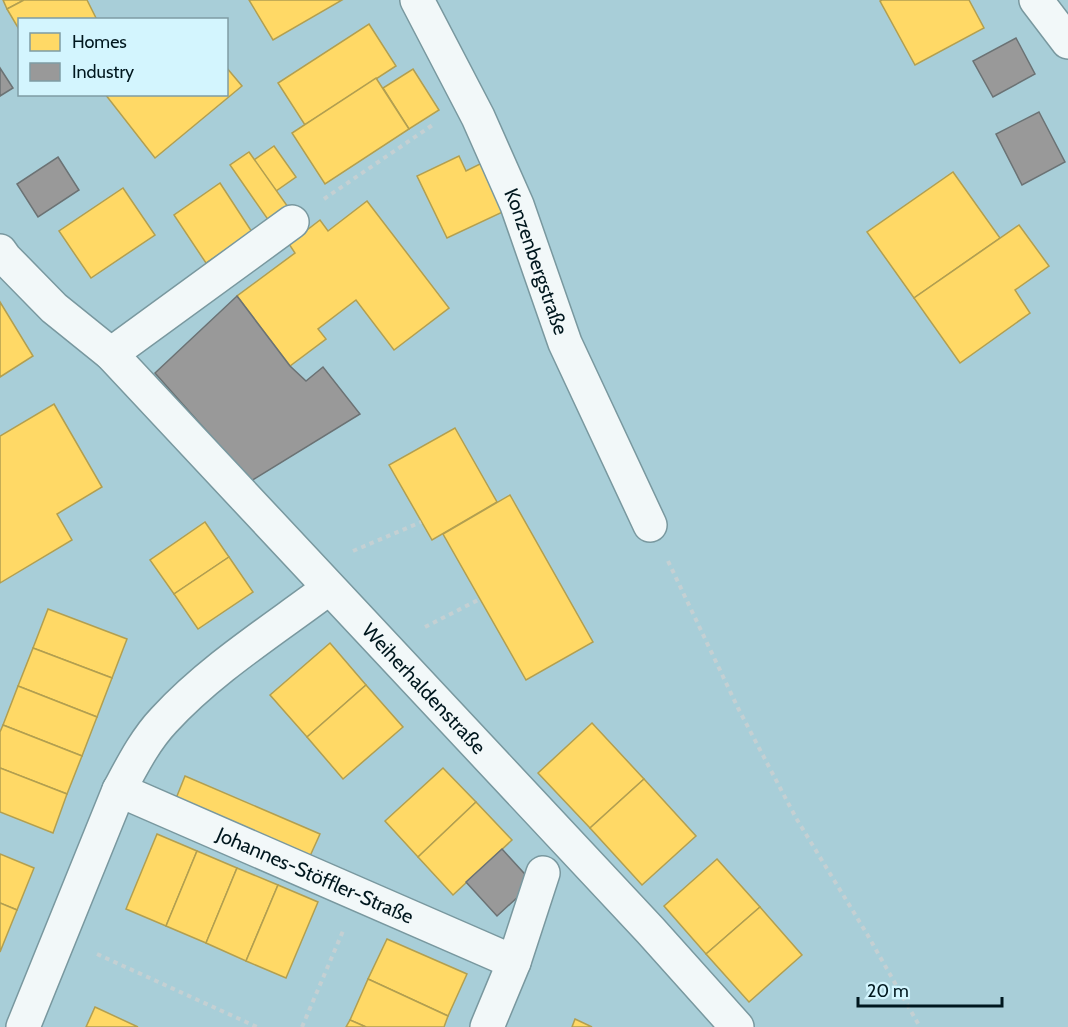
<svg xmlns="http://www.w3.org/2000/svg" width="1068" height="1027" font-family="Cabin,sans-serif">
<style>
.homes{fill:#ffd966;stroke:#b29f50;stroke-width:1.5}
.industry{fill:#999;stroke:#6b7274;stroke-width:1.5}
.lines{fill:none;stroke-linecap:round;stroke-linejoin:round}
.street-casing{stroke:#79989f;stroke-width:36}
.path{stroke:#c4d0d3;stroke-width:4;stroke-dasharray:4.5 4.5;stroke-linecap:butt}
.street{stroke:#f2f8f9;stroke-width:33}
.labels{text-anchor:middle;stroke-width:6;stroke-linejoin:round;paint-order:stroke}
.street-label{font-size:20px;fill:#00171e;stroke:#d3f5fe}
</style>
<rect width="100%" height="100%" fill="#a8ced8"/>
<!-- homes -->
<g class="homes">
<polygon points="3,0 24,0 7,9"/>
<polygon points="24,0 87,0 97,20 20,20 20,31 7,9"/>
<polygon points="249,0 342,0 273,40"/>
<polygon points="882,0 969,0 984,28 915,65 880,1"/>
<polygon points="369,24 396,66 305,125 278,83"/>
<polygon points="226,67 242,86 155,158 105,94 226,94"/>
<polygon points="413,69 439,110 409,129 383,88"/>
<polygon points="376,78 409,129 325,184 292,133"/>
<polygon points="274,146 296,177 276,191 254,160"/>
<polygon points="249,152 288,207 269,221 230,165"/>
<polygon points="459,156 466,171 484,162 507,210 447,238 417,176"/>
<polygon points="953,172 1000,238 914,298 867,232"/>
<polygon points="220,183 252,232 206,263 174,215"/>
<polygon points="123,188 155,235 91,278 59,231"/>
<polygon points="367,201 449,308 394,350 356,300 318,329 326,339 290,366 237,296 295,253 289,244 320,220 328,231"/>
<polygon points="1019,225 1049,266 1015,290 1030,313 960,363 914,298"/>
<polygon points="0,302 33,356 0,377"/>
<polygon points="54,404 102,487 57,514 72,540 0,583 0,436"/>
<polygon points="455,428 497,502 432,540 389,465"/>
<polygon points="510,495 593,642 526,680 443,534"/>
<polygon points="205,522 229,557 174,594 150,560"/>
<polygon points="229,557 253,592 198,629 174,594"/>
<polygon points="48,609 127,639 112,678 33,648"/>
<polygon points="330,643 366,685 307,737 270,695"/>
<polygon points="33,648 112,678 97,717 18,686"/>
<polygon points="366,685 403,727 343,779 307,737"/>
<polygon points="18,686 97,717 82,756 3,725"/>
<polygon points="592,723 644,779 590,828 538,773"/>
<polygon points="3,725 82,756 67,794 0,768 0,732"/>
<polygon points="0,768 67,794 53,833 0,812"/>
<polygon points="443,768 476,802 418,857 385,821"/>
<polygon points="185,776 320,834 310,856 175,801"/>
<polygon points="644,779 696,836 642,885 590,828"/>
<polygon points="476,802 512,840 453,895 418,857"/>
<polygon points="157,834 197,851 166,926 126,909"/>
<polygon points="197,851 237,868 206,943 166,926"/>
<polygon points="0,854 34,868 17,910 0,903"/>
<polygon points="717,859 760,907 706,954 664,906"/>
<polygon points="237,868 278,885 246,961 206,943"/>
<polygon points="278,885 318,902 286,978 246,961"/>
<polygon points="0,903 17,910 0,952"/>
<polygon points="760,907 802,955 749,1002 706,954"/>
<polygon points="387,939 467,974 448,1016 368,979"/>
<polygon points="368,979 448,1016 444,1027 366,1027 350,1020"/>
<polygon points="95,1007 138,1027 86,1027"/>
<polygon points="575,1019 592,1027 572,1027"/>
<polygon points="350,1020 366,1027 346,1027"/>
</g>
<!-- industry -->
<g class="industry">
<polygon points="1016,38 1035,74 993,97 973,61"/>
<polygon points="0,68 13,88 0,96"/>
<polygon points="1039,112 1065,162 1022,185 996,134"/>
<polygon points="58,157 79,190 38,217 17,184"/>
<polygon points="237,296 290,366 306,381 323,367 360,414 251,481 155,373"/>
<polygon points="502,849 533,883 497,916 466,882"/>
</g>
<g class="lines">
<defs>
<g id="street">
<path id="s1" d="M417,0l61,117 39,88 48,138 85,182"/>
<polyline points="1036,0 1068,42"/>
<path id="s2" d="M0,251l5,7 49,50 57,46 539,576 87,97"/>
<polyline points="111,354 292,222"/>
<path id="s3" d="M119,790l395,172"/>
<path d="M23,1027l96,-237c13,-24 26,-50 45,-70 47,-51 109,-90 165,-132"/>
<polyline points="487,1027 514,962 543,873"/>
</g>
</defs>
<!-- street casing -->
<use href="#street" class="street-casing"/>
<!-- path -->
<g class="path">
<polyline points="324,199 434,124"/>
<polyline points="353,551 421,522"/>
<polyline points="668,561 738,708 796,818 867,934 920,1027"/>
<polyline points="425,627 480,599"/>
<polyline points="97,954 257,1027"/>
<polyline points="302,1027 343,931"/>
</g>
<!-- street -->
<use href="#street" class="street"/>
</g>
<g class="labels">
<!-- street labels -->
<g class="street-label">
<text dy="7" stroke="none"><textPath href="#s1" startOffset="288">Konzenbergstraße</textPath></text>
<text dy="7" stroke="none"><textPath href="#s2" startOffset="610">Weiherhaldenstraße</textPath></text>
<text dy="7" stroke="none"><textPath href="#s3" startOffset="214">Johannes-Stöffler-Straße</textPath></text>
</g>
</g>
<!-- legend -->
<rect x="18" y="18" width="210" height="78" fill="#d3f5fe" stroke="#7f9ca4" stroke-width="1.5"/>
<rect x="30" y="33" width="30" height="18" fill="#ffd966" stroke="#7f9ca4" stroke-width="1.5"/>
<text x="72" y="48" font-size="18" fill="#00171e">Homes</text>
<rect x="30" y="63" width="30" height="18" fill="#999999" stroke="#7f9ca4" stroke-width="1.5"/>
<text x="72" y="78" font-size="18" fill="#00171e">Industry</text>
<!-- scale -->
<path d="M858 997v9h144v-9" fill="none" stroke="#00171e" stroke-width="3"/>
<text x="867" y="997" font-size="18" fill="#00171e" stroke="#d3f5fe" stroke-width="4.5" paint-order="stroke">20 m</text>
</svg>
